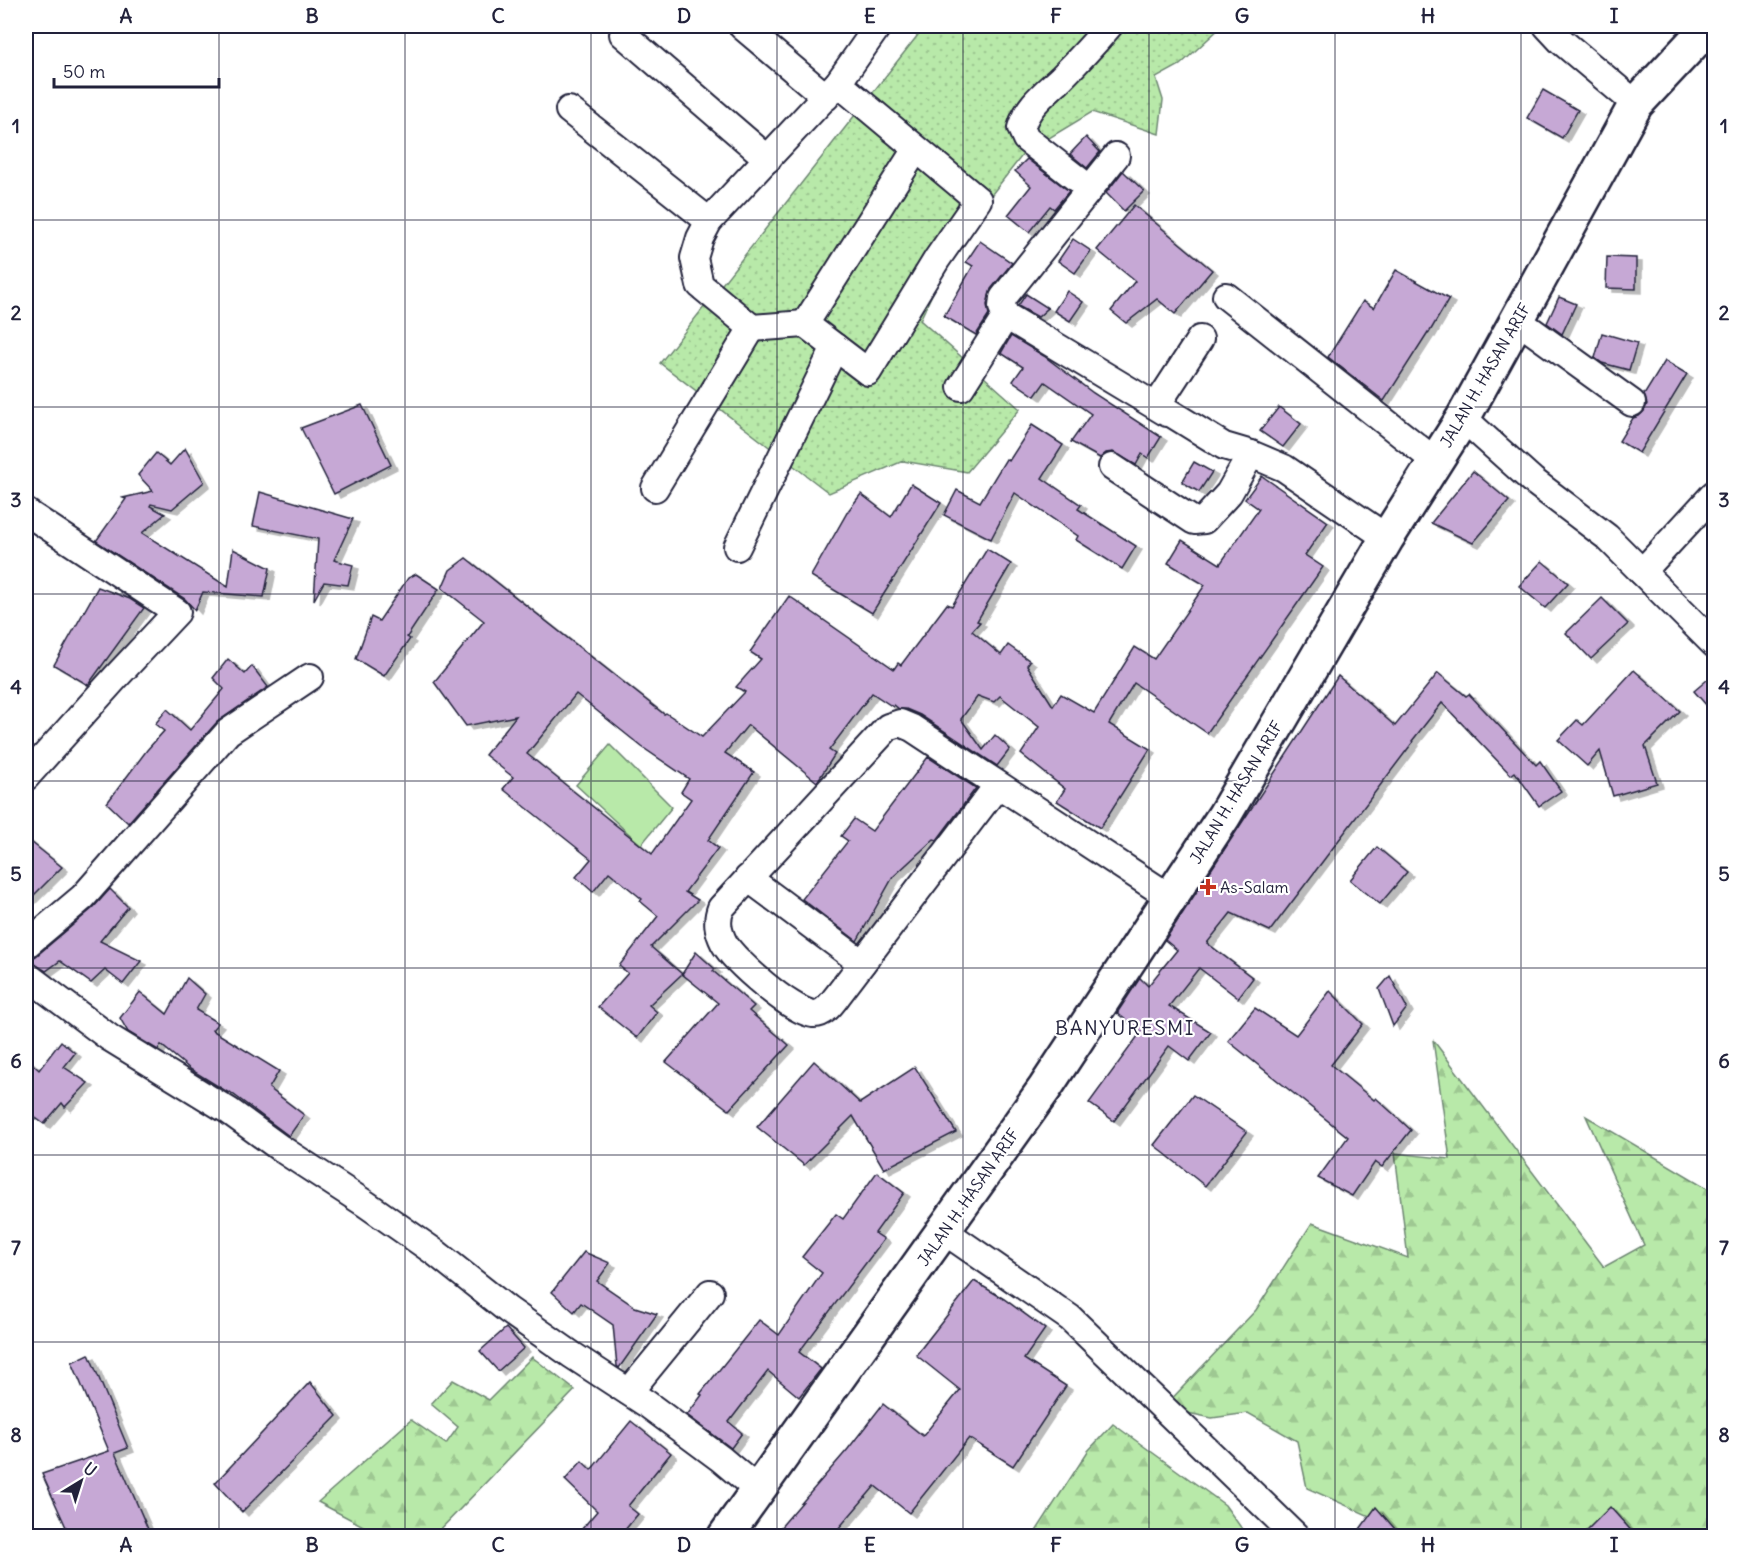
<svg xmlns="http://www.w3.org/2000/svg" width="1740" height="1562" font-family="Delius,sans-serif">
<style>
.grass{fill:url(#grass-dots);stroke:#6d8672;stroke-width:1.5}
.forest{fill:url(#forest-firs);stroke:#6d8672;stroke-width:1.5}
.garden{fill:#b8e9a9;stroke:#6d8672;stroke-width:1.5}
.building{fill:#c6a8d5;stroke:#22223b;stroke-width:1.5;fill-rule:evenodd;filter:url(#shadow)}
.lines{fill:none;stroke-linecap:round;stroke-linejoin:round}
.minor-casing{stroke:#22223b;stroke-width:30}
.secondary-casing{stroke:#22223b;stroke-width:38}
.minor{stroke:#fff;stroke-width:26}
.secondary{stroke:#fff;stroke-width:33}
.grid{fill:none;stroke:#22223b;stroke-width:1.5;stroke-opacity:0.55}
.poi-dot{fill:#c8321e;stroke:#fff;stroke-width:2}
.labels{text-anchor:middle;stroke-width:4.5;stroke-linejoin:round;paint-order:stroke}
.street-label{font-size:16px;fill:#22223b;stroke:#fff}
.poi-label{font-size:16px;fill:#22223b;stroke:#fff;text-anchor:start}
.quarter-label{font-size:20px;letter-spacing:1.5px;fill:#22223b;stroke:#fff}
.neatline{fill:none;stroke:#22223b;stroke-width:2}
.grid-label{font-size:20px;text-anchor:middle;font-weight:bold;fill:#22223b}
</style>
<defs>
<pattern id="grass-dots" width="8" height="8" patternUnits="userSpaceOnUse" patternTransform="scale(1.5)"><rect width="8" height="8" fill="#b8e9a9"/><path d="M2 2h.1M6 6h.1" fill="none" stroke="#9ec892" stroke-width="1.8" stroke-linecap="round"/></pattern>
<pattern id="forest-firs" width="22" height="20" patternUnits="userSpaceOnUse" patternTransform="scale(1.5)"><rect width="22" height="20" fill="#b8e9a9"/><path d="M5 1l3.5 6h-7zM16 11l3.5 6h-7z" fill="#9ec892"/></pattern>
<filter id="shadow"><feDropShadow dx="6" dy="4" stdDeviation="0" flood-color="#0004"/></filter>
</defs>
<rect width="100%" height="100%" fill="#fff"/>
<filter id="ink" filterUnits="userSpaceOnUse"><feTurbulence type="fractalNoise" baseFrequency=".0167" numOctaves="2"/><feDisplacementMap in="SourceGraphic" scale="12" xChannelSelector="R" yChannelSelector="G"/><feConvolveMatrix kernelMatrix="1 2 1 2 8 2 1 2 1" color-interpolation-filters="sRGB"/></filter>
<g filter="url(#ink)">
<!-- grass -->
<polygon class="grass" points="925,26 1222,26 1180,65 1156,78 1163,100 1159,134 1092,112 1024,153 960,235 920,320 1020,409 967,472 903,461 829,493 660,363"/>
<!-- forest -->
<g class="forest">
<polygon points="1433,1040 1604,1267 1644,1245 1586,1116 1714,1192 1714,1536 1361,1536 1372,1517 1307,1488 1297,1441 1248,1413 1212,1418 1163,1408 1256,1310 1312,1223 1408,1258 1395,1153 1450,1159"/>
<polygon points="532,1357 575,1390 434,1536 382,1536 318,1502 411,1420 446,1444 458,1427 431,1404 453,1380 489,1400"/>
<polygon points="1113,1424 1225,1505 1247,1536 1033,1536 1088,1451"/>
</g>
<!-- garden -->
<polygon class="garden" points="610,745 672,807 641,845 576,785"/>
<!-- building -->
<g class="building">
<polygon points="1543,90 1578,110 1562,138 1527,118"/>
<polygon points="1086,137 1100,152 1087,168 1070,154"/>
<polygon points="1027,159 1069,191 1054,209 1050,206 1029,232 1008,215 1031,186 1015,171"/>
<polygon points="1123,171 1144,191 1124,211 1106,193"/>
<polygon points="1134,205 1212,270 1175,314 1157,299 1126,323 1111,311 1135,281 1097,250"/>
<polygon points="1073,239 1091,251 1075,273 1058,261"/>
<polygon points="980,241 1012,263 991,289 987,305 989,315 976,335 944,316 973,266 966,262"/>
<polygon points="1607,257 1636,258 1636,289 1606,288"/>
<polygon points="1396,270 1449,299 1429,333 1428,332 1384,401 1328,357 1363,301 1374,308"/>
<polygon points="1067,291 1083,302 1070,321 1054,311"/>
<polygon points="1026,294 1048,308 1038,317 1018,306"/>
<polygon points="1559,297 1576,304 1562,334 1547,323"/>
<polygon points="1602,333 1637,343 1629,370 1602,363 1595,358"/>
<polygon points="1011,336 1044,356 1093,393 1161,437 1148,458 1142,454 1136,465 1113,452 1106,453 1100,458 1071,442 1091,414 1045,382 1035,396 1013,381 1023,367 1001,353"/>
<polygon points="1665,361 1687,374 1639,453 1619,441 1633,418 1639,416 1644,411 1647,404 1644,395"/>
<polygon points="362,405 391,465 334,494 301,428"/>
<polygon points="1279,407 1301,424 1283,447 1260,431"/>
<polygon points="1032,425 1063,445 1042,478 1081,505 1078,509 1136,546 1122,569 1076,540 1078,536 1015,493 991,539 944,515 957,490 980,502 1006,459 1009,461"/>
<polygon points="185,448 204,482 172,509 151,504 150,506 165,514 142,533 228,587 233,549 270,568 264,597 203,592 195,610 185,599 96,541 126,499 123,498 153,491 138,475 156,453 170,465"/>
<polygon points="1194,462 1212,472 1199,492 1182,482"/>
<polygon points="1473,471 1509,501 1473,543 1431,523"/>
<path d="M1262,476l66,46 -23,33 18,12 -116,166 -73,-50 -25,41 41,25 -50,79 -43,-27 8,-12 -44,-35 18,-27 -39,-31 -6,6 -16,-6 -17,23 22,31 12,-15 15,14 -13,17 -77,-51 -14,-6h-7l-5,-4 -1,2 -21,-14 -43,57 6,4 -18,28 -69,-57 -23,28 29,19 -46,68 10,8 -33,44 13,8 -47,47 31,27 -33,31 8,7 -20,26 -39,-31 30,-34 -9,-7 39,-50 -18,-15 2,-2 -33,-27 -16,20 -17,-15 15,-18 -88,-70 10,-12 -28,-22 31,-39 -50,10 -32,-44 50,-61 -42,-33 8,-18 16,-12 198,156 2,-1 36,24 43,-45 -9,-5 25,-28 -11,-7 39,-56 105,73 4,-6 3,2 46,-61 5,2 35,-57 24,15 -34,57 3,1 -8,9 29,24 7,-10 22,16 -3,4 26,41 8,-12 33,19 41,-66 19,12 51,-74 -37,-22 14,-23 38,24 39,-55 -14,-10zM576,694l66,53 47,32 -8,13 10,7 -39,55 -125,-100z"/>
<polygon points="911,484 941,503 872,613 811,576 848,511 861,494 891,517"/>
<polygon points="260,492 353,519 334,560 353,565 348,585 324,582 314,600 318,539 253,526"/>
<polygon points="1542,561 1568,583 1545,608 1519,586"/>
<polygon points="416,574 439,589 407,637 410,639 384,676 356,659 371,617 379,621 408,578"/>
<polygon points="98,587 130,599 144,608 88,685 54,665"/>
<polygon points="1602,598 1628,624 1591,659 1566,633"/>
<polygon points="228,659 245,674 252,666 268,687 217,722 128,823 107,803 147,750 164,731 155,724 167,709 190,730 224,689 213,678"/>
<polygon points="1634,670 1680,711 1645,746 1657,783 1613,796 1600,751 1587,766 1558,740 1577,720 1583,725"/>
<polygon points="1438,673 1466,696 1469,694 1536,765 1540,761 1561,791 1539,806 1515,772 1511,775 1442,703 1412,741 1413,742 1270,931 1231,913 1207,943 1253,978 1238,998 1199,968 1169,1006 1211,1032 1189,1061 1169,1046 1114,1121 1089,1103 1141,1032 1117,1013 1140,978 1148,986 1177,950 1165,940 1338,676 1395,726"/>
<polygon points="1714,674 1714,714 1694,691"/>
<polygon points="928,757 976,788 937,840 934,839 893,877 857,941 802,899 848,841 841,836 854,819 872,831"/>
<polygon points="26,838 62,867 26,903"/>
<polygon points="1377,847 1407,872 1380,904 1350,880"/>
<polygon points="110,889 128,907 100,941 141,961 123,984 105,970 91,983 60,961 46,971 28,960 36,956 93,908"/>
<polygon points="696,952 715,969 713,971 754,1006 749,1011 789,1045 729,1110 666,1062 718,1003 682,974"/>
<polygon points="1390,976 1407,1008 1393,1026 1379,989"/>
<polygon points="187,978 205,994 196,1010 218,1023 212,1030 279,1071 269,1088 304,1115 289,1136 230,1092 229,1093 190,1069 161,1045 158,1050 128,1032 120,1018 140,992 167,1014"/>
<polygon points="1330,991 1363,1024 1331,1065 1374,1100 1376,1098 1411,1130 1382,1167 1375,1162 1352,1196 1318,1178 1348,1137 1228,1041 1255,1008 1296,1035"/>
<polygon points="61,1041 75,1053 64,1067 88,1083 65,1107 62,1103 44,1124 26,1111 26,1058 39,1070"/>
<polygon points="814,1061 860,1103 915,1067 956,1132 884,1169 853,1116 804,1165 757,1127"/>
<polygon points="1193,1095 1247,1132 1205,1186 1154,1145"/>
<polygon points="877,1172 904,1193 875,1233 884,1239 799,1352 821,1369 799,1397 768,1371 729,1422 742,1433 731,1448 687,1415 702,1395 700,1394 759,1320 779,1335 822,1273 802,1257 836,1214 843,1219"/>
<polygon points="584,1252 610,1263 597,1281 635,1307 657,1314 619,1368 617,1366 613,1325 581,1303 574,1312 552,1292"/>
<polygon points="974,1281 1004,1299 1045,1329 1024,1359 1066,1386 1013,1466 969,1438 909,1513 875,1486 832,1536 773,1536 848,1449 883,1404 923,1436 960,1390 916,1355"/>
<polygon points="506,1328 524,1348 498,1371 480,1351"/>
<polygon points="89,1354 128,1448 115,1453 151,1536 70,1536 42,1474 109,1451 72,1362"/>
<polygon points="310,1382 337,1416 242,1512 215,1483"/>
<polygon points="631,1421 671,1453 628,1506 638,1514 620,1536 576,1536 597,1511 565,1480 582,1461 591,1470"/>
<polygon points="1376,1507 1401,1536 1355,1536"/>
<polygon points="1610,1507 1636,1536 1581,1536"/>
</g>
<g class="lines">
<defs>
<g id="minor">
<polyline points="742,26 826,97"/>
<polyline points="1547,26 1560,40 1636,104"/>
<polyline points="623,34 768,159"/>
<polyline points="838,83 978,200 937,259 868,372 805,324 916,149"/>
<polyline points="569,110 709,221"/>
<polyline points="1116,156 1003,298 1002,307 1006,316 1167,413"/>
<path d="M1090,189l-64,-50 -5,-11c7,-23 23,-34 40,-50 17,-17 33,-34 48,-52"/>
<polyline points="1226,296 1435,461"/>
<polyline points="1517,320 1632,403"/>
<polyline points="805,324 752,328 700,285 694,258 700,238 709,221 838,83 878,26"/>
<polyline points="1200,339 1161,399 1164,409 1224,446 1251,454 1284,468 1387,538"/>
<polyline points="961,387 1006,316"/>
<polyline points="1463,418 1532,480 1607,537 1714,644"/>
<polyline points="1112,467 1194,521 1204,520 1229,493 1251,454"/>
<polyline points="655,488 752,328"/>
<polyline points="26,512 177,612 116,677 26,777"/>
<polyline points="737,547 835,347"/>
<polyline points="1642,572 1714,494"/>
<path d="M997,786l-159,209c-6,8 -14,20 -25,19 -22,-3 -78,-52 -89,-71 -6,-12 -8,-22 -3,-35l167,-181 12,-4 12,5 259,170"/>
<polyline points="748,878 862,963"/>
<polyline points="26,945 83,897 228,732 310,677"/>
<polyline points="26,975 110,1038 229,1111 280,1148 366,1204 436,1253 508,1310 572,1355 647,1404 721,1459 759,1491"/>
<polyline points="944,1231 1070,1318 1296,1536"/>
<polyline points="629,1392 710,1293"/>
</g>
<polyline id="secondary" points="725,1536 1045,1088 1224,816 1387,538 1463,418 1636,104 1709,26"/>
</defs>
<!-- minor casing -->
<use href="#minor" class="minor-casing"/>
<!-- secondary casing -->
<use href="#secondary" class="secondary-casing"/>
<!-- minor -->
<use href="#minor" class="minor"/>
<!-- secondary -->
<use href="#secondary" class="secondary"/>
</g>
</g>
<!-- grid -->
<path class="grid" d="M219,26v1510M405,26v1510M591,26v1510M777,26v1510M963,26v1510M1149,26v1510M1335,26v1510M1521,26v1510M26,220h1688M26,407h1688M26,594h1688M26,781h1688M26,968h1688M26,1155h1688M26,1342h1688"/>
<!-- markers -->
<path class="poi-dot" d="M1205 878h6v6h6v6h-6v6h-6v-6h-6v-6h6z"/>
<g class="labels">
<!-- street labels -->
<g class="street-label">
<text transform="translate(1485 375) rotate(-60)" y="6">JALAN H. HASAN ARIF</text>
<text transform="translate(1236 792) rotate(-59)" y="6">JALAN H. HASAN ARIF</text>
<text transform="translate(968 1197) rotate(-55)" y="6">JALAN H. HASAN ARIF</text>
</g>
<!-- poi labels -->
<g class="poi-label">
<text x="1220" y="893">As-Salam</text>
</g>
<!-- quarter labels -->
<g class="quarter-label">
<text x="1125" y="1035">BANYURESMI</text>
</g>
</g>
<!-- margin -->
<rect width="1740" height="1562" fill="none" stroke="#fff" stroke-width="66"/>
<!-- north arrow -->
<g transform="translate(81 1481) rotate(38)" stroke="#ffffff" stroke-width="4.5" paint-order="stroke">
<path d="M0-4.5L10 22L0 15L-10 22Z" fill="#22223b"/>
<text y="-9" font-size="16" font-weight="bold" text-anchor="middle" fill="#22223b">U</text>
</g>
<!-- scale -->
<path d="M54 78v9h165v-9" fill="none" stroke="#22223b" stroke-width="3"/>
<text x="63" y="78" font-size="18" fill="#22223b" stroke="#ffffff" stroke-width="4.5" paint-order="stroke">50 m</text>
<rect x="33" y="33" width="1674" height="1496" class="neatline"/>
<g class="grid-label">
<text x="126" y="23">A</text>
<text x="312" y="23">B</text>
<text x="498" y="23">C</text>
<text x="684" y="23">D</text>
<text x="870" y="23">E</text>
<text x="1056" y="23">F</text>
<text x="1242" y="23">G</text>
<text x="1428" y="23">H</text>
<text x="1614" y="23">I</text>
<text x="16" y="133">1</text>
<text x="1724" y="133">1</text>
<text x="16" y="320">2</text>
<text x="1724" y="320">2</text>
<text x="16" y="507">3</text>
<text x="1724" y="507">3</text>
<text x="16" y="694">4</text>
<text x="1724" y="694">4</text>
<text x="16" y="881">5</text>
<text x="1724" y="881">5</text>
<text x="16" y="1068">6</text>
<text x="1724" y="1068">6</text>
<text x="16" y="1255">7</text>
<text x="1724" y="1255">7</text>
<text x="16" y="1442">8</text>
<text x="1724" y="1442">8</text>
<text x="126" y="1552">A</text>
<text x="312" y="1552">B</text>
<text x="498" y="1552">C</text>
<text x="684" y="1552">D</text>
<text x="870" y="1552">E</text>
<text x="1056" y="1552">F</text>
<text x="1242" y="1552">G</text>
<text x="1428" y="1552">H</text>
<text x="1614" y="1552">I</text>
</g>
</svg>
